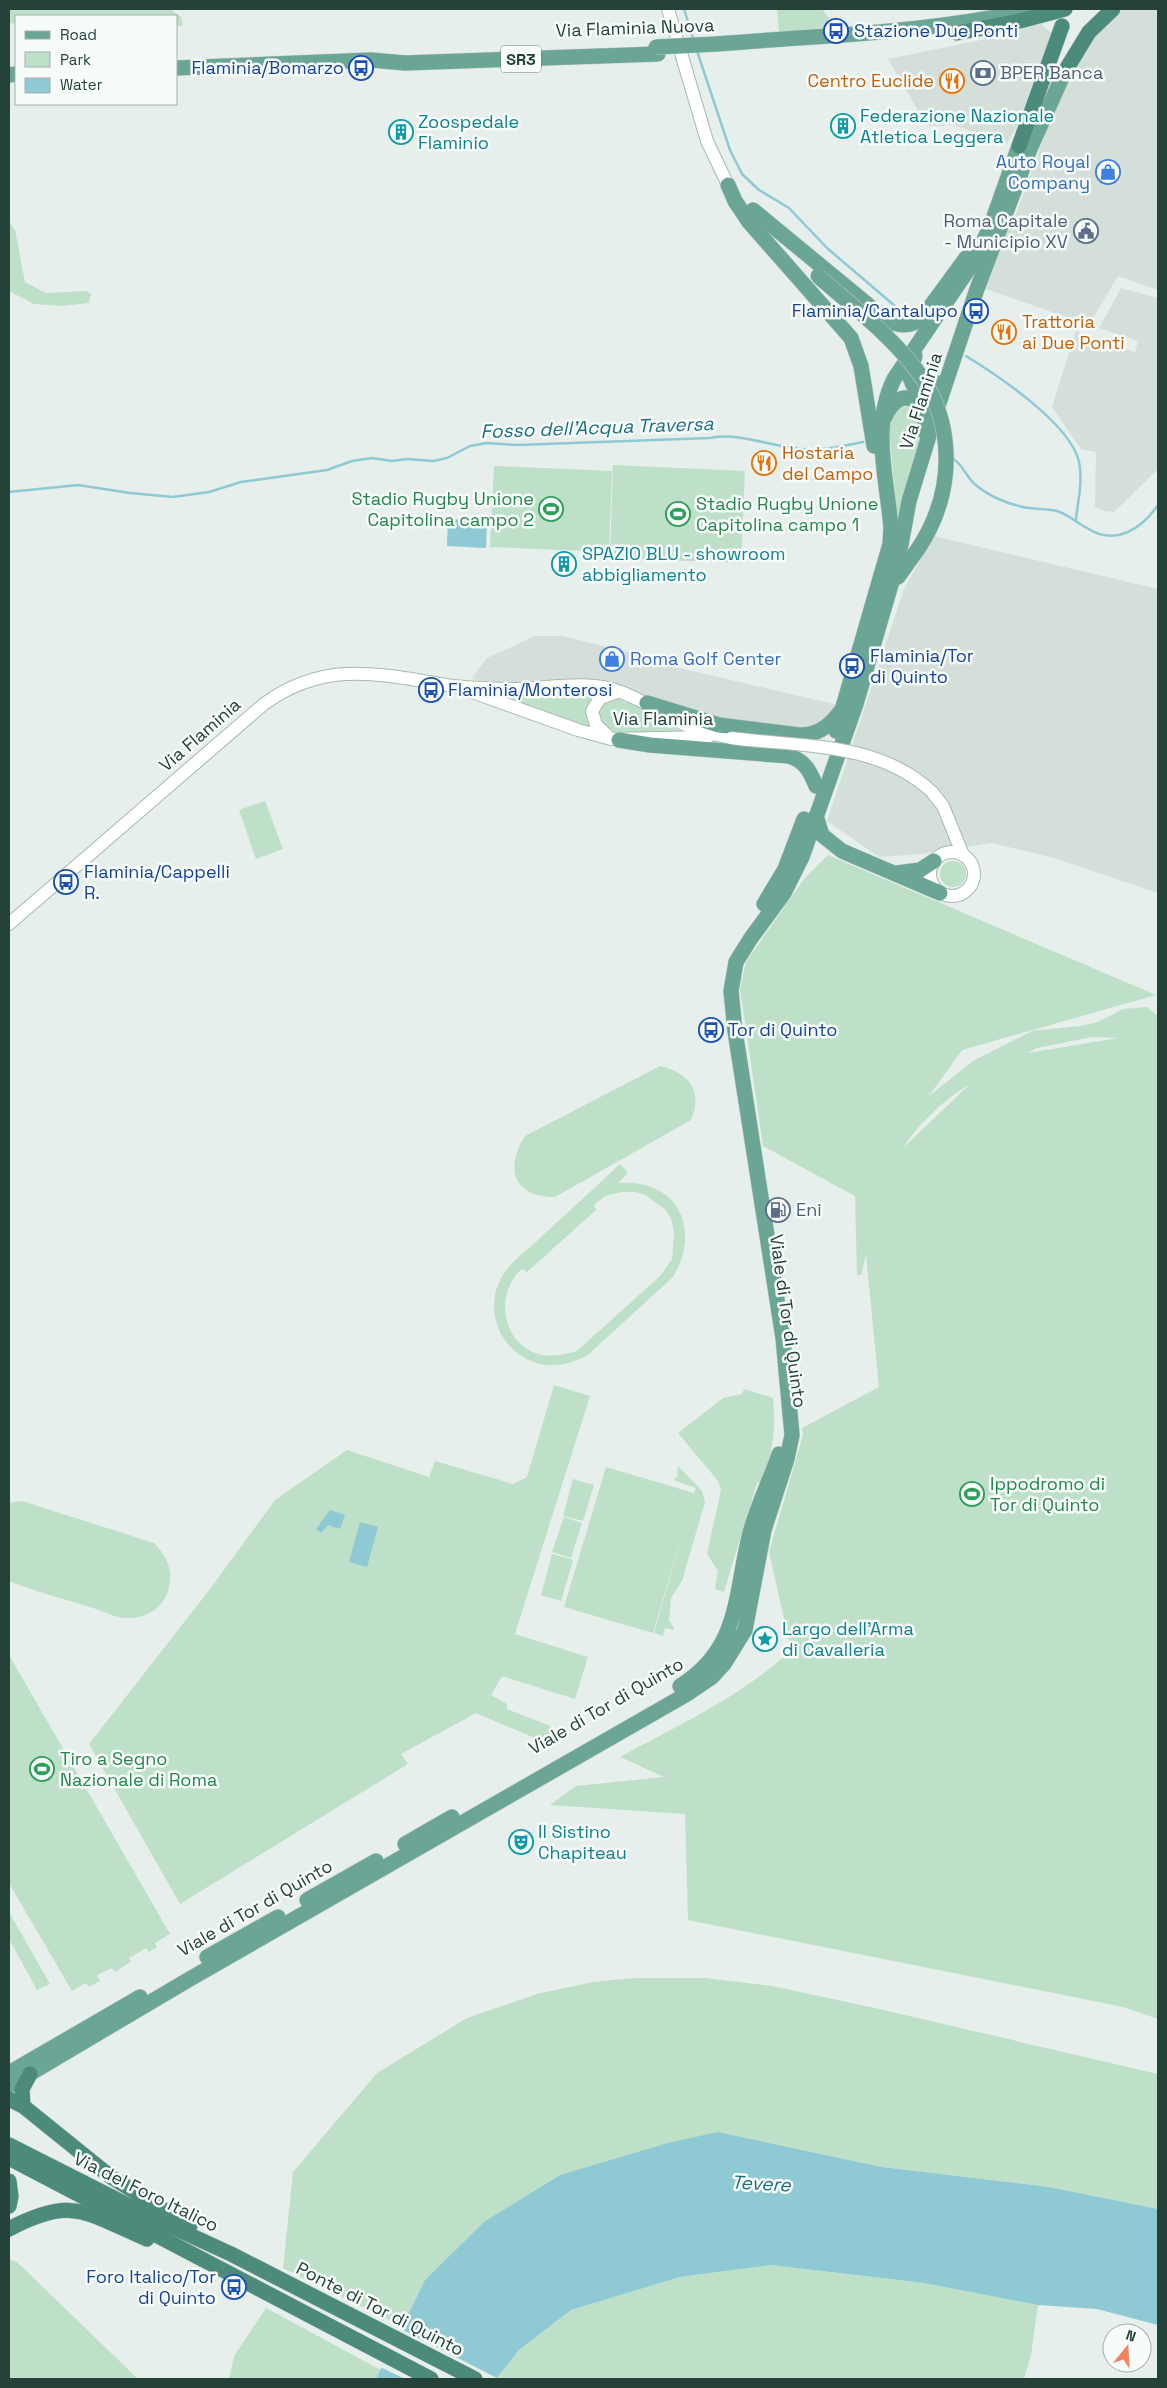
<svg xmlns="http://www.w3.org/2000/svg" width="1167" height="2388" font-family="'Space Grotesk',sans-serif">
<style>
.built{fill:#d4dfda}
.green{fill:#bfe0c8;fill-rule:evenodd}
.water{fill:#8ec9d4}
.pier{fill:#e6efeb}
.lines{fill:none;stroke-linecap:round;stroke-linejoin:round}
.stream{stroke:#8ec9d4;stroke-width:2.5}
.tertiary-casing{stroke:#a8b8b2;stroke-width:14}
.primary-casing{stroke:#c2cac8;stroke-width:16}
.trunk-casing{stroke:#c2cac8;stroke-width:16}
.tertiary{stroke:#fff;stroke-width:12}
.primary{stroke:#6aa596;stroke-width:15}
.trunk{stroke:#4c8a7c;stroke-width:15}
.tertiary-bridge-casing{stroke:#a8b8b2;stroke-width:14;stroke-linecap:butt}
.primary-bridge-casing{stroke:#c2cac8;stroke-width:16;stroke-linecap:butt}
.tertiary-bridge{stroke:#fff;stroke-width:12}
.primary-bridge{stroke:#6aa596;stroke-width:15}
.labels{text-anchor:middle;stroke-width:5;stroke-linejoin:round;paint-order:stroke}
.shield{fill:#f7fbf9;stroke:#637a73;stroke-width:1}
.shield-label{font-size:16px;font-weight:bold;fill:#24423a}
.street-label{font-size:18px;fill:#24423a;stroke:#f7fbf9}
.transit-label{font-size:18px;fill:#164399;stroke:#f7fbf9;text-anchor:start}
.service-label{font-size:18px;fill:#4e5e75;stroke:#f7fbf9;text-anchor:start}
.food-label{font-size:18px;fill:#c56008;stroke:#f7fbf9;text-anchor:start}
.culture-label{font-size:18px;fill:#0d838f;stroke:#f7fbf9;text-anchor:start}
.shop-label{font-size:18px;fill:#366cbe;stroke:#f7fbf9;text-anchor:end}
.leisure-label{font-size:18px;fill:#27864d;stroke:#f7fbf9;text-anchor:start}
.water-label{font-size:19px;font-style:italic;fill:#1c6f80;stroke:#f7fbf9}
</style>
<rect width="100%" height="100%" fill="#e6efeb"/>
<!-- built -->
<g class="built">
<polygon points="1124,9 1158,9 1158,290 1118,276 1092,320 1083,323 983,288 1004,237 1014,219 1057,102 1082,51 1091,38"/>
<polygon points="1041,24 1052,33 1016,128 1006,145 955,125 927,126 888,59 986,39"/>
<polygon points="1121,288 1158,298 1158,469 1114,512 1104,511 1095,507 1096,452 1081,449 1052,407 1076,331 1135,352 1138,341 1099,328"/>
<polygon points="934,536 1158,589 1158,893 1051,857 991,843 921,854 879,857 827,821 904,589"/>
<polygon points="535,636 562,636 676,664 675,667 838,705 829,720 805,732 689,713 635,694 497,683 471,679 487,658"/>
</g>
<!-- green -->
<g class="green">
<polygon points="9,9 170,9 181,17 183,26 176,26 176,16 16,16 16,24 9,23"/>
<polygon points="777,9 822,9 835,27 779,32"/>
<polygon points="9,222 15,230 25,282 46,293 86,291 91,294 89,303 62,306 34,304 9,291"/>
<polygon points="907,406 915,408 922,434 898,530 889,428 891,419 899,408"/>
<polygon points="613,465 745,471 741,563 610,558"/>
<polygon points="494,466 612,471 609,552 490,547"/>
<polygon points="587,691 601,692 593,730 500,696"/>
<path d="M616,698l21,8 45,26 -64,1c-14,-3 -15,-8 -20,-21l5,-10z"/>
<polygon points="265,801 283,849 256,859 239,810"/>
<path d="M828,855l328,140 -194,55 -33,46 44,-35 59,-30 48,-5 18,-4 25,-13 24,-2 11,9v1003l-35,-12 -435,-87 -3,-106 -135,-9 26,-19 88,-9 -44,-20c58,-32 123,-61 171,-107l-22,-98 34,-117 -1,-7 77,-41 -13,-132 -5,20h-4l-2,-79 -92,-50 -23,-157 6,-27 58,-83zM1092,1037l26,1 -90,15 9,-5zM968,1085v1l-65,62c16,-25 40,-47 65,-63z"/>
<circle cx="953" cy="874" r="13"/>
<path d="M660,1066c30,7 43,26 31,54l-136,77c-41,0 -51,-28 -30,-61z"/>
<path d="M620,1164l8,9 -10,10c59,-5 84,45 55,94l-84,77c-20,12 -44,16 -64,4 -31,-17 -40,-56 -21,-85 10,-14 26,-25 38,-37 26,-24 53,-48 78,-72zM622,1192h14l9,3 21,15 6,11 2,13 -2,25 -11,16 -84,76c-11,3 -23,6 -35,4 -40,-9 -49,-61 -20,-86l5,3 69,-62 -2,-5 11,-9z"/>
<polygon points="554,1385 590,1396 515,1634 588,1657 575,1699 502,1676 491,1695 507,1704 507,1709 548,1725 555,1730 549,1744 476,1713 401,1754 408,1764 180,1904 89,1744 210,1589 275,1500 347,1450 429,1477 435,1461 513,1484 527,1477"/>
<path d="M744,1389l29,9c3,34 0,51 -11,84l-5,1 -33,109 -9,-3 3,-18 -11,-17 14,-64 -3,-9 -40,-48 45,-35 19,-4z"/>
<polygon points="678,1466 702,1491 705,1502 682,1581 671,1598 669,1620 675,1630 665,1628 663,1636 654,1633 686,1521 653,1633 564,1607 606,1467 694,1493 696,1488 673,1480 677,1477"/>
<polygon points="573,1479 594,1485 583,1521 563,1516"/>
<path d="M22,1501l132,42c13,13 19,27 15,45 -5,20 -23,31 -43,30 -10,0 -23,-7 -33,-10 -28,-9 -57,-16 -84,-27v-78z"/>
<polygon points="564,1517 582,1523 571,1558 552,1552"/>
<polygon points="552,1554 573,1560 561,1601 541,1595"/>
<polygon points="9,1655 170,1934 155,1943 157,1947 149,1952 146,1948 129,1958 131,1962 115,1972 112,1968 97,1975 100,1981 89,1987 86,1983 72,1991 9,1883"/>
<polygon points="9,1912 50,1984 37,1990 9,1939"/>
<polygon points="634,1978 705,1978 772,1986 875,2008 1158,2074 1158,2209 1049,2187 882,2167 718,2132 560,2175 485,2221 425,2280 402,2326 283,2268 293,2172 377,2073 467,2018 537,1994 593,1982"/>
<polygon points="9,2259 17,2262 138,2379 9,2379"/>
<polygon points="771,2265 924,2283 1038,2305 1031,2355 1024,2379 503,2379 497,2377 519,2350 571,2310 680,2277"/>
<polygon points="266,2308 381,2370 376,2379 229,2379 234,2356"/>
</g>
<!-- water -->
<g class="water">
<polygon points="448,519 487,521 486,548 447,546"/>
<polygon points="330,1510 345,1515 340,1529 328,1525 321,1533 316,1529"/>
<polygon points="360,1522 378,1527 367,1567 349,1562"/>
<polygon points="718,2132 882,2167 1049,2187 1158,2209 1158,2325 1097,2309 1038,2305 924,2283 771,2265 680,2277 571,2310 519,2350 496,2379 376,2379 425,2280 485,2221 560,2175 668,2143"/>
</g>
<!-- pier -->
<polygon class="pier" points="399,2328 499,2379 405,2379 380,2367"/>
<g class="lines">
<!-- stream -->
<g class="stream">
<polyline points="684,9 694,41"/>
<polyline points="697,51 730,150 742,174 759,190 789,208 827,248 902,312"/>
<path d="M966,356c31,19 105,68 113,106 4,18 -1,39 -3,57"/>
<path d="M952,458c12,7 14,20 25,28 11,9 28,17 42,20 12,4 25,2 38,5 12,4 19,11 30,17 29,19 55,0 71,-23"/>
<path d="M9,492l69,-7 52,8 43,4 36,-5 32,-10 86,-12 25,-9 20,-3 20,3 15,-2 26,2 14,-3 23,-12 17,-3 30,2 193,-7c32,-6 60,9 92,11 20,2 41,-3 61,-7"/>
</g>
<defs>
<g id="tertiary">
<polyline points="668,9 707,141 728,185"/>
<polyline points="472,692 578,730 611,739 708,737"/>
<polyline points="610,738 596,725 592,711 600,698 617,692"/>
<polyline points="932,792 943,806 963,855"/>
<circle cx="952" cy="874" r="22"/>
<path d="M9,924l255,-220c63,-46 119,-29 189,-18 17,2 36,2 53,3 34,1 73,-9 106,0 25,7 45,22 68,33 16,9 33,12 51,16"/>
</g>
<g id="primary">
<path d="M717,44c107,-9 214,-11 318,-35"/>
<polyline points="176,68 371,60 405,63 658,54"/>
<polyline points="9,75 16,74"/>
<polyline points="728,185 735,201 749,222 851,338 861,366 874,446"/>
<path d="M753,210l131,108c12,8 26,10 38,0l44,-60"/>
<polyline points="915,356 909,375 913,385 927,390 938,383"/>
<path d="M885,417c14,-33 44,-20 40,15"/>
<polyline points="898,577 918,549"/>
<path d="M647,703l72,22 81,10c17,0 29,-8 39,-22"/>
<path d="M836,731l54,-187 1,-16c-4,-49 -20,-103 3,-149l80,-118 17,-36 28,-79"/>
<path d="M619,740l31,5 139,11c16,5 21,15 27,30"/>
<polyline points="816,816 822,835 842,851 940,893"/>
<polyline points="897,873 920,870 934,861"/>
<polyline points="764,904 785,869 804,819"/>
<path d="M680,1686c61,-38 54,-91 70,-153 7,-27 20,-52 29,-79"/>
<polyline points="405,1844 452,1817"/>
<polyline points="307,1900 376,1861"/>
<polyline points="207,1957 278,1917"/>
<polyline points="9,2073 140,1997"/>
<polyline points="9,2086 188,1980 687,1694 712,1677 724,1664 745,1630 764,1530 787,1459 792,1435 783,1338 735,1031 731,991 736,962 751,938 784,893 802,857 856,704 898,561 909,501 939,403 977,289 1030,149 1064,73"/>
</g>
<g id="trunk">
<polyline points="957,33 1020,21 1065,9"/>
<polyline points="1064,73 1089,32 1113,9"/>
<polyline points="1019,146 1062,26"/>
<polyline points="9,2099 23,2106 111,2177 190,2226"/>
<polyline points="23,2106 22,2089 30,2074"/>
<polyline points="9,2145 157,2220 231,2254 475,2379"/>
<polyline points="9,2158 431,2379"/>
<polyline points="9,2181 11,2196 9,2206"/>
<path d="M9,2229c65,-34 76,-16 138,10"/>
</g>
</defs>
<!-- tertiary casing -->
<use href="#tertiary" class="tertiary-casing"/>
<!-- primary casing -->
<use href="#primary" class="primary-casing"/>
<!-- trunk casing -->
<use href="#trunk" class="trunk-casing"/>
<!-- tertiary -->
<use href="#tertiary" class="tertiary"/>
<!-- primary -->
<use href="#primary" class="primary"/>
<!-- trunk -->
<use href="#trunk" class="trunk"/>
<defs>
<path id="tertiary-bridge" d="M731,738c68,9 147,3 201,54"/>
<g id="primary-bridge">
<polyline points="656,47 717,44"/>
<path d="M818,276c33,29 70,57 97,92 42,54 40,125 3,181"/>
</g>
</defs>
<!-- tertiary-bridge casing -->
<use href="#tertiary-bridge" class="tertiary-bridge-casing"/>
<!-- primary-bridge casing -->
<use href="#primary-bridge" class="primary-bridge-casing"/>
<!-- tertiary-bridge -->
<use href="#tertiary-bridge" class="tertiary-bridge"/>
<!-- primary-bridge -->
<use href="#primary-bridge" class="primary-bridge"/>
</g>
<!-- icons -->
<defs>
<symbol id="bus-ring" viewBox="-11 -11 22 22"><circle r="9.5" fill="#f7fbf9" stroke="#1a4fb4" stroke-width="1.5"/><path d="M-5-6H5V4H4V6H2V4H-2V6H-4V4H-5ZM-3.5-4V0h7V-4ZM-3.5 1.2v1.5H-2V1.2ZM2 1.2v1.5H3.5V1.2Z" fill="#1a4fb4"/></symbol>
<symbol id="bank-ring" viewBox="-11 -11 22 22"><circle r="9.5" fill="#f7fbf9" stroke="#5c6f8a" stroke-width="1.5"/><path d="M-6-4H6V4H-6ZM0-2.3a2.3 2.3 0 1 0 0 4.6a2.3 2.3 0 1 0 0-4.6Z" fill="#5c6f8a"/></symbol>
<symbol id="restaurant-ring" viewBox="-11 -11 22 22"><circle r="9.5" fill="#f7fbf9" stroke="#e8710a" stroke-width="1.5"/><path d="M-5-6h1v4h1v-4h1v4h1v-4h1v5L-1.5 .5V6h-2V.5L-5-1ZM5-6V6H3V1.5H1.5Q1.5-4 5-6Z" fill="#e8710a"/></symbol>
<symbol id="building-ring" viewBox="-11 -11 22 22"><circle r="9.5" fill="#f7fbf9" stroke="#0f9aa8" stroke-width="1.5"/><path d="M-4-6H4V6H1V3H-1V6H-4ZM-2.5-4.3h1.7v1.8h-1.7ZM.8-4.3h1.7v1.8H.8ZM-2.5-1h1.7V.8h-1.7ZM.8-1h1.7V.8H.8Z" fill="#0f9aa8"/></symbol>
<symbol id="shop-ring" viewBox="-11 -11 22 22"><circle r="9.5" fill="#f7fbf9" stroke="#3f7fe0" stroke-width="1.5"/><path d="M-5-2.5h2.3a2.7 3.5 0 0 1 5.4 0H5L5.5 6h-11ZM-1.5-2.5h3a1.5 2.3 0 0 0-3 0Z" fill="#3f7fe0"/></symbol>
<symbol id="civic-ring" viewBox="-11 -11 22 22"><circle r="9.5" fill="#f7fbf9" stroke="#5c6f8a" stroke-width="1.5"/><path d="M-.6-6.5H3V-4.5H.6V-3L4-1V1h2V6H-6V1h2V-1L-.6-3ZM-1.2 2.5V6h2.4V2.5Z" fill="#5c6f8a"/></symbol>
<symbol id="stadium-ring" viewBox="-11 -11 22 22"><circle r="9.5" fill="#f7fbf9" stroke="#2e9e5b" stroke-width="1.5"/><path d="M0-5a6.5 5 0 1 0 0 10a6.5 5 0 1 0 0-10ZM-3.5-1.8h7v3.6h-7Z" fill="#2e9e5b"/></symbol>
<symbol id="fuel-ring" viewBox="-11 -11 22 22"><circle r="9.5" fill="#f7fbf9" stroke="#5c6f8a" stroke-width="1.5"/><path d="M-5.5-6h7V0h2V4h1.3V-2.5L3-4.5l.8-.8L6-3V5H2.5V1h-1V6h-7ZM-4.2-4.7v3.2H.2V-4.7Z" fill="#5c6f8a"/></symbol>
<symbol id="sight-ring" viewBox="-11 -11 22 22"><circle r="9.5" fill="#f7fbf9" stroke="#0f9aa8" stroke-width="1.5"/><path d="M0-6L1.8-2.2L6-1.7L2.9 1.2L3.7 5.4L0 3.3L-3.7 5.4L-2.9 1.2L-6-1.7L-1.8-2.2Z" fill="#0f9aa8"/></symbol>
<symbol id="theatre-ring" viewBox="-11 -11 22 22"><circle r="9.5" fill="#f7fbf9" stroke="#0f9aa8" stroke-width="1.5"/><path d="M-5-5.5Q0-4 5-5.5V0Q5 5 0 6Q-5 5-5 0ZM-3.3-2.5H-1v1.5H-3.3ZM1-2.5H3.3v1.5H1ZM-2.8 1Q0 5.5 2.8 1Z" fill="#0f9aa8"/></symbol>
</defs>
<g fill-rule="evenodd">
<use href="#bus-ring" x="822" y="17" width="28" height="28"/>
<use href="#bus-ring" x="347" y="54" width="28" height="28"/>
<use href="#bank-ring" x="969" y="59" width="28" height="28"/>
<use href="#restaurant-ring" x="938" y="67" width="28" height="28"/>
<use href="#building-ring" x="829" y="112" width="28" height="28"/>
<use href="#building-ring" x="387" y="118" width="28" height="28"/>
<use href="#shop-ring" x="1094" y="158" width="28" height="28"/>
<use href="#civic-ring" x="1072" y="217" width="28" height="28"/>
<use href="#bus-ring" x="962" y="297" width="28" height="28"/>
<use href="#restaurant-ring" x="990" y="318" width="28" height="28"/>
<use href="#restaurant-ring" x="750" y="449" width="28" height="28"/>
<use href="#stadium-ring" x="537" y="495" width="28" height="28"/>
<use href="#stadium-ring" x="664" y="500" width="28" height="28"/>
<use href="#building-ring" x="550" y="550" width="28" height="28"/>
<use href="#shop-ring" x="598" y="645" width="28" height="28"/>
<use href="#bus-ring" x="838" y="652" width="28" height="28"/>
<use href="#bus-ring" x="417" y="676" width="28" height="28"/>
<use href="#bus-ring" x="52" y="868" width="28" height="28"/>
<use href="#bus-ring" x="697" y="1016" width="28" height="28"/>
<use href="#fuel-ring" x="764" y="1196" width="28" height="28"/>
<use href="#stadium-ring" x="958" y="1480" width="28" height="28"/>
<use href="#sight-ring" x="751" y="1625" width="28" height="28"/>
<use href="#stadium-ring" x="28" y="1755" width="28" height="28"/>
<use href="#theatre-ring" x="507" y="1828" width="28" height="28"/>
<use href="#bus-ring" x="220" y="2273" width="28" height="28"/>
</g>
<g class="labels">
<!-- shield labels -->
<rect class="shield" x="501" y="45.5" width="40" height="27" rx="4"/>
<g class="shield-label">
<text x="521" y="65">SR3</text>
</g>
<!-- street labels -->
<g class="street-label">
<text transform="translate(635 28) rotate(-2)" y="6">Via Flaminia Nuova</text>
<text transform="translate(921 401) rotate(-72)" y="6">Via Flaminia</text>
<text x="663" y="725">Via Flaminia</text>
<text transform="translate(200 735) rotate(-41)" y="6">Via Flaminia</text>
<text transform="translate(788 1321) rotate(82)" y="6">Viale di Tor di Quinto</text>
<text transform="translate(606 1706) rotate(-30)" y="6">Viale di Tor di Quinto</text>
<text transform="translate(255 1908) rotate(-30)" y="6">Viale di Tor di Quinto</text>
<text transform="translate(146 2192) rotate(26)" y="6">Via del Foro Italico</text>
<text transform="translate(380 2309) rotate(27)" y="6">Ponte di Tor di Quinto</text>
</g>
<!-- transit labels -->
<g class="transit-label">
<text x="854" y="37">Stazione Due Ponti</text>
<text x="344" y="74" text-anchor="end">Flaminia/Bomarzo</text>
<text x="958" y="317" text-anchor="end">Flaminia/Cantalupo</text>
<text x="870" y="662">Flaminia/Tor<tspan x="870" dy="21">di Quinto</tspan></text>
<text x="448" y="696">Flaminia/Monterosi</text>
<text x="84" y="878">Flaminia/Cappelli<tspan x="84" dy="21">R.</tspan></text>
<text x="728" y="1036">Tor di Quinto</text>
<text x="216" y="2283" text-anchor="end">Foro Italico/Tor<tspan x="216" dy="21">di Quinto</tspan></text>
</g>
<!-- service labels -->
<g class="service-label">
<text x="1000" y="79">BPER Banca</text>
<text x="1068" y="227" text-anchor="end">Roma Capitale<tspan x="1068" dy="21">- Municipio XV</tspan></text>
<text x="796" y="1216">Eni</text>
</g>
<!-- food labels -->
<g class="food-label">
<text x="934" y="87" text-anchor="end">Centro Euclide</text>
<text x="1022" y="328">Trattoria<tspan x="1022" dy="21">ai Due Ponti</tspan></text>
<text x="782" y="459">Hostaria<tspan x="782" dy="21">del Campo</tspan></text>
</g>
<!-- culture labels -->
<g class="culture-label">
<text x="860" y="122">Federazione Nazionale<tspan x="860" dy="21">Atletica Leggera</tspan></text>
<text x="418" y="128">Zoospedale<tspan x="418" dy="21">Flaminio</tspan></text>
<text x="582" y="560">SPAZIO BLU - showroom<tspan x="582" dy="21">abbigliamento</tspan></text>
<text x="782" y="1635">Largo dell'Arma<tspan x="782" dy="21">di Cavalleria</tspan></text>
<text x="538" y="1838">Il Sistino<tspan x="538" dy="21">Chapiteau</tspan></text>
</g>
<!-- shop labels -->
<g class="shop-label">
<text x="1090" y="168">Auto Royal<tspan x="1090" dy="21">Company</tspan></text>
<text x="630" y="665" text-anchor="start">Roma Golf Center</text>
</g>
<!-- leisure labels -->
<g class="leisure-label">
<text x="534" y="505" text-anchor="end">Stadio Rugby Unione<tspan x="534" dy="21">Capitolina campo 2</tspan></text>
<text x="696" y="510">Stadio Rugby Unione<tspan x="696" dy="21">Capitolina campo 1</tspan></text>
<text x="990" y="1490">Ippodromo di<tspan x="990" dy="21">Tor di Quinto</tspan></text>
<text x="60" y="1765">Tiro a Segno<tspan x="60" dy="21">Nazionale di Roma</tspan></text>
</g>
<!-- water labels -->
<g class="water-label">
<text transform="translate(597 427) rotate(-2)" y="7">Fosso dell'Acqua Traversa</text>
<text transform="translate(761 2183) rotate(3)" y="7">Tevere</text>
</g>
</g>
<!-- border -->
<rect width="1167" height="2388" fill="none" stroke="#24423a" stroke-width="20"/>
<!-- legend -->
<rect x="15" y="15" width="162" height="90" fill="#f7fbf9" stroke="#a3b1ad"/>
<rect x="25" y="31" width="25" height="8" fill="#6aa596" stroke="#a3b1ad"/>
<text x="60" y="40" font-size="15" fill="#24423a">Road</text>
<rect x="25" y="52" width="25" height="15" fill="#bfe0c8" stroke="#a3b1ad"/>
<text x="60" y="65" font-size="15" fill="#24423a">Park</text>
<rect x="25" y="78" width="25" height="15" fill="#8ec9d4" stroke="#a3b1ad"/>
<text x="60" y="90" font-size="15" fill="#24423a">Water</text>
<!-- north arrow -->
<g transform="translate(1127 2348) rotate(18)"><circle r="24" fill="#f7fbf9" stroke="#a3b1ad"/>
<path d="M0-4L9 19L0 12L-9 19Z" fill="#f4845f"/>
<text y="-8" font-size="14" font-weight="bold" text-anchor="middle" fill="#24423a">N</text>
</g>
</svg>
